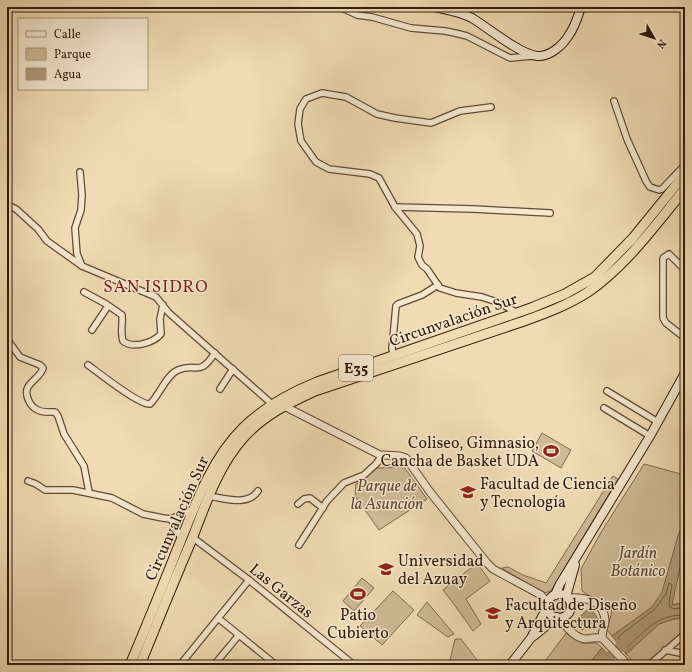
<svg xmlns="http://www.w3.org/2000/svg" width="692" height="672" font-family="Vollkorn,serif">
<style>
.green{fill:#cfba97;stroke:#806a51}
.water{fill:#af9a7b;stroke:#7c674e}
.lines{fill:none;stroke-linecap:round;stroke-linejoin:round}
.shore{stroke:#705a43;stroke-width:1}
.river{stroke:#af9a7b;stroke-width:10}
.minor-casing{stroke:#604b35;stroke-width:8}
.tertiary-casing{stroke:#604b35;stroke-width:9}
.secondary-casing{stroke:#301b0b;stroke-width:10}
.trunk-casing{stroke:#301b0b;stroke-width:11}
.minor{stroke:#f5e8ce;stroke-width:5.5}
.tertiary{stroke:#f5e8ce;stroke-width:7}
.secondary{stroke:#f5e8ce;stroke-width:8}
.trunk{stroke:#f0dbb4;stroke-width:9}
.labels{text-anchor:middle;stroke-width:3;stroke-linejoin:round;paint-order:stroke}
.shield{fill:#f5e8ce;stroke:#6b5846;stroke-width:1}
.shield-label{font-size:15px;font-weight:bold;fill:#301b0b}
.street-label{font-size:16px;fill:#301b0b;stroke:#f5e8ce}
.poi-label{font-size:16px;fill:#301b0b;stroke:#f5e8ce;text-anchor:start}
.park-label{font-size:16px;font-style:italic;fill:#604b35;stroke:#f5e8ce}
.neighbourhood-label{font-size:17px;letter-spacing:1px;fill:#7a1f14;stroke:#f5e8ce}
</style>
<rect width="100%" height="100%" fill="#f0dbb4"/>
<filter id="stains"><feTurbulence type="fractalNoise" baseFrequency=".005" numOctaves="4"/><feColorMatrix values="0 0 0 0 .2 0 0 0 0 .09 0 0 0 0 .02 0 0 0 .5 -.17"/></filter>
<radialGradient id="worn" r=".72"><stop offset=".6" stop-color="#630" stop-opacity="0"/><stop offset="1" stop-color="#630" stop-opacity=".3"/></radialGradient>
<!-- green -->
<g class="green">
<polygon points="542,433 571,450 561,468 532,451"/>
<polygon points="644,464 685,475 685,603 652,607 612,636 607,630 612,611 582,591 581,569 600,534"/>
<polygon points="404,467 427,499 379,530 355,496 356,484 377,468"/>
<polygon points="613,476 618,479 552,589 548,592 543,593 502,568 508,567 523,575 546,583"/>
<polygon points="477,563 490,581 466,599 481,624 473,631 456,607 443,590"/>
<polygon points="362,578 374,588 354,611 343,601"/>
<polygon points="393,591 414,610 382,645 360,626"/>
<circle cx="559" cy="606" r="8"/>
<polygon points="427,602 454,634 448,637 417,615"/>
<polygon points="685,618 685,629 645,665 636,665 626,654 659,624 674,619"/>
<polygon points="567,632 582,643 597,643 602,648 588,665 542,665"/>
<polygon points="455,639 461,639 481,665 449,665"/>
</g>
<!-- water -->
<g class="water">
<polygon points="685,518 685,552 681,563 672,605 685,603 685,618 674,619 659,624 626,654 612,636 652,607 662,592 678,536"/>
<polygon points="588,609 592,610 598,619 582,630 574,622"/>
<polygon points="602,648 616,663 615,665 588,665"/>
</g>
<g class="lines">
<!-- shore -->
<path class="shore" d="M685,607l-11,2 -4,-2 -1,-4 3,-18 -3,-2 -3,11 -11,15 -36,27 -1,2 7,8 2,1c21,-18 28,-32 58,-32"/>
<!-- river -->
<polyline class="river" points="601,665 630,637"/>
<defs>
<g id="minor">
<polyline points="340,7 357,15 372,17 411,28 445,31 455,33 467,36 510,58 532,56"/>
<polyline points="614,101 627,139 646,181 650,187 659,190 662,189 685,165"/>
<polyline points="491,107 460,111 431,123 395,118 377,114 346,97 322,93 306,99 300,109 298,124 301,141 316,162 329,169 370,174 379,178 395,207 417,234 420,246 418,257 422,265 427,269 440,288 456,293 482,297 500,303 517,313"/>
<polyline points="80,172 82,195 81,210 75,228 77,254 82,266"/>
<polyline points="7,205 16,209 38,229 47,241 82,266 156,297 169,313 272,404"/>
<polyline points="395,207 473,209 550,213"/>
<polyline points="685,270 669,254 663,258 663,318 666,323 685,338"/>
<path d="M84,292l22,12 16,11c1,10 -2,16 1,26 10,8 30,2 38,-7l-1,-15 3,-14"/>
<polyline points="92,330 108,306"/>
<path d="M7,339l13,18 20,8 3,3c-2,8 -11,12 -15,19 -4,7 2,19 8,22 5,4 13,3 19,3l3,4 6,18 20,32 5,26"/>
<polyline points="393,356 392,348 396,306 398,304 422,295 438,285"/>
<path d="M88,365c11,8 51,40 62,39 9,-8 16,-29 28,-34 20,-8 20,8 37,-17"/>
<polyline points="220,389 233,369"/>
<polyline points="607,391 658,422"/>
<polyline points="604,408 650,436"/>
<polyline points="28,481 36,484 45,490 73,490 112,498 143,514 163,518 171,519 194,509"/>
<path d="M208,496c16,2 39,11 50,-5"/>
<polyline points="298,504 304,499 310,498 323,508"/>
<polyline points="171,519 182,540"/>
<polyline points="192,537 249,580 354,665"/>
<polyline points="299,545 327,501 344,483 364,475 376,464 382,456"/>
<polyline points="218,618 276,665"/>
<polyline points="665,650 685,654"/>
<polyline points="180,665 249,580"/>
<polyline points="214,665 239,635"/>
<polyline points="649,665 685,634"/>
</g>
<g id="tertiary">
<polyline points="284,406 382,456 383,455 400,456 406,458 430,492 487,563 493,569 541,595 548,604"/>
<path d="M567,598c18,-1 38,2 38,24 -1,5 -3,10 -3,16"/>
<path d="M558,618c7,7 17,21 28,21 6,-1 10,-2 16,-1l26,27"/>
</g>
<g id="secondary">
<path d="M434,7c13,3 26,5 38,11 16,10 48,36 65,38 13,1 26,-11 32,-21 6,-8 9,-19 12,-28"/>
<circle cx="559" cy="606" r="12"/>
<polyline points="555,595 560,584 650,436 685,373"/>
<polyline points="566,597 575,565"/>
<polyline points="534,636 557,617"/>
<polyline points="510,665 531,638 547,607"/>
</g>
<g id="trunk">
<path d="M130,665c16,-38 32,-77 47,-115 17,-42 33,-89 66,-122 21,-21 47,-35 74,-46l214,-74 34,-14 30,-17 38,-39 52,-64"/>
<path d="M140,665c17,-42 34,-84 52,-126 14,-36 26,-73 52,-102 20,-22 45,-34 71,-46l209,-70c22,-8 44,-16 64,-29 39,-27 67,-67 97,-103"/>
</g>
</defs>
<!-- minor casing -->
<use href="#minor" class="minor-casing"/>
<!-- tertiary casing -->
<use href="#tertiary" class="tertiary-casing"/>
<!-- secondary casing -->
<use href="#secondary" class="secondary-casing"/>
<!-- trunk casing -->
<use href="#trunk" class="trunk-casing"/>
<!-- minor -->
<use href="#minor" class="minor"/>
<!-- tertiary -->
<use href="#tertiary" class="tertiary"/>
<!-- secondary -->
<use href="#secondary" class="secondary"/>
<!-- trunk -->
<use href="#trunk" class="trunk"/>
</g>
<!-- icons -->
<defs>
<symbol id="stadium-bare" viewBox="-9 -9 18 18"><path d="M0-5a6.5 5 0 1 0 0 10a6.5 5 0 1 0 0-10ZM-3.5-1.8h7v3.6h-7Z" fill="#8f2418" stroke="#f5e8ce" stroke-width="2.5" paint-order="stroke"/></symbol>
<symbol id="university-bare" viewBox="-9 -9 18 18"><path d="M0-5L7-2L0 1L-7-2ZM-4 1L0 2.5L4 1V4Q0 6-4 4Z" fill="#8f2418" stroke="#f5e8ce" stroke-width="2.5" paint-order="stroke"/></symbol>
</defs>
<g fill-rule="evenodd">
<use href="#stadium-bare" x="540" y="440" width="22" height="22"/>
<use href="#university-bare" x="457" y="481" width="22" height="22"/>
<use href="#university-bare" x="375" y="558" width="22" height="22"/>
<use href="#stadium-bare" x="347" y="583" width="22" height="22"/>
<use href="#university-bare" x="482" y="602" width="22" height="22"/>
</g>
<g class="labels">
<!-- shield labels -->
<rect class="shield" x="339" y="355" width="34" height="26" rx="3"/>
<g class="shield-label">
<text x="356" y="373">E35</text>
</g>
<!-- street labels -->
<g class="street-label">
<text transform="translate(453 319) rotate(-19)" y="6">Circunvalación Sur</text>
<text transform="translate(176 518) rotate(-66)" y="6">Circunvalación Sur</text>
<text transform="translate(282 590) rotate(39)" y="6">Las Garzas</text>
</g>
<!-- poi labels -->
<g class="poi-label">
<text x="539" y="448" text-anchor="end">Coliseo, Gimnasio,<tspan x="539" dy="18">Cancha de Basket UDA</tspan></text>
<text x="480" y="489">Facultad de Ciencia<tspan x="480" dy="18">y Tecnología</tspan></text>
<text x="398" y="566">Universidad<tspan x="398" dy="18">del Azuay</tspan></text>
<text x="505" y="610">Facultad de Diseño<tspan x="505" dy="18">y Arquitectura</tspan></text>
<text x="358" y="620" text-anchor="middle">Patio<tspan x="358" dy="18">Cubierto</tspan></text>
</g>
<!-- park labels -->
<g class="park-label">
<text x="387" y="491">Parque de<tspan x="387" dy="18">la Asunción</tspan></text>
<text x="638" y="558">Jardín<tspan x="638" dy="18">Botánico</tspan></text>
</g>
<!-- neighbourhood labels -->
<g class="neighbourhood-label">
<text x="156" y="292">SAN ISIDRO</text>
</g>
</g>
<!-- margin -->
<rect width="692" height="672" fill="none" stroke="#f0dbb4" stroke-width="24"/>
<rect x="8" y="8" width="676" height="656" fill="none" stroke="#301b0b" stroke-width="2"/>
<rect x="12" y="12" width="668" height="648" fill="none" stroke="#301b0b"/>
<!-- legend -->
<rect x="18" y="18" width="130" height="72" fill="#f5e8ce" stroke="#a69680"/>
<rect x="26" y="31" width="20" height="6" fill="#f5e8ce" stroke="#a69680"/>
<text x="54" y="38" font-size="12" fill="#301b0b">Calle</text>
<rect x="26" y="48" width="20" height="12" fill="#cfba97" stroke="#a69680"/>
<text x="54" y="58" font-size="12" fill="#301b0b">Parque</text>
<rect x="26" y="68" width="20" height="12" fill="#af9a7b" stroke="#a69680"/>
<text x="54" y="78" font-size="12" fill="#301b0b">Agua</text>
<!-- north arrow -->
<g transform="translate(654 38) rotate(129)" stroke="#f5e8ce" stroke-width="3" paint-order="stroke">
<path d="M0-3L7 15L0 10L-7 15Z" fill="#301b0b"/>
<text y="-6" font-size="11" font-weight="bold" text-anchor="middle" fill="#301b0b">N</text>
</g>
<rect width="100%" height="100%" filter="url(#stains)"/>
<rect width="100%" height="100%" fill="url(#worn)"/>
</svg>
